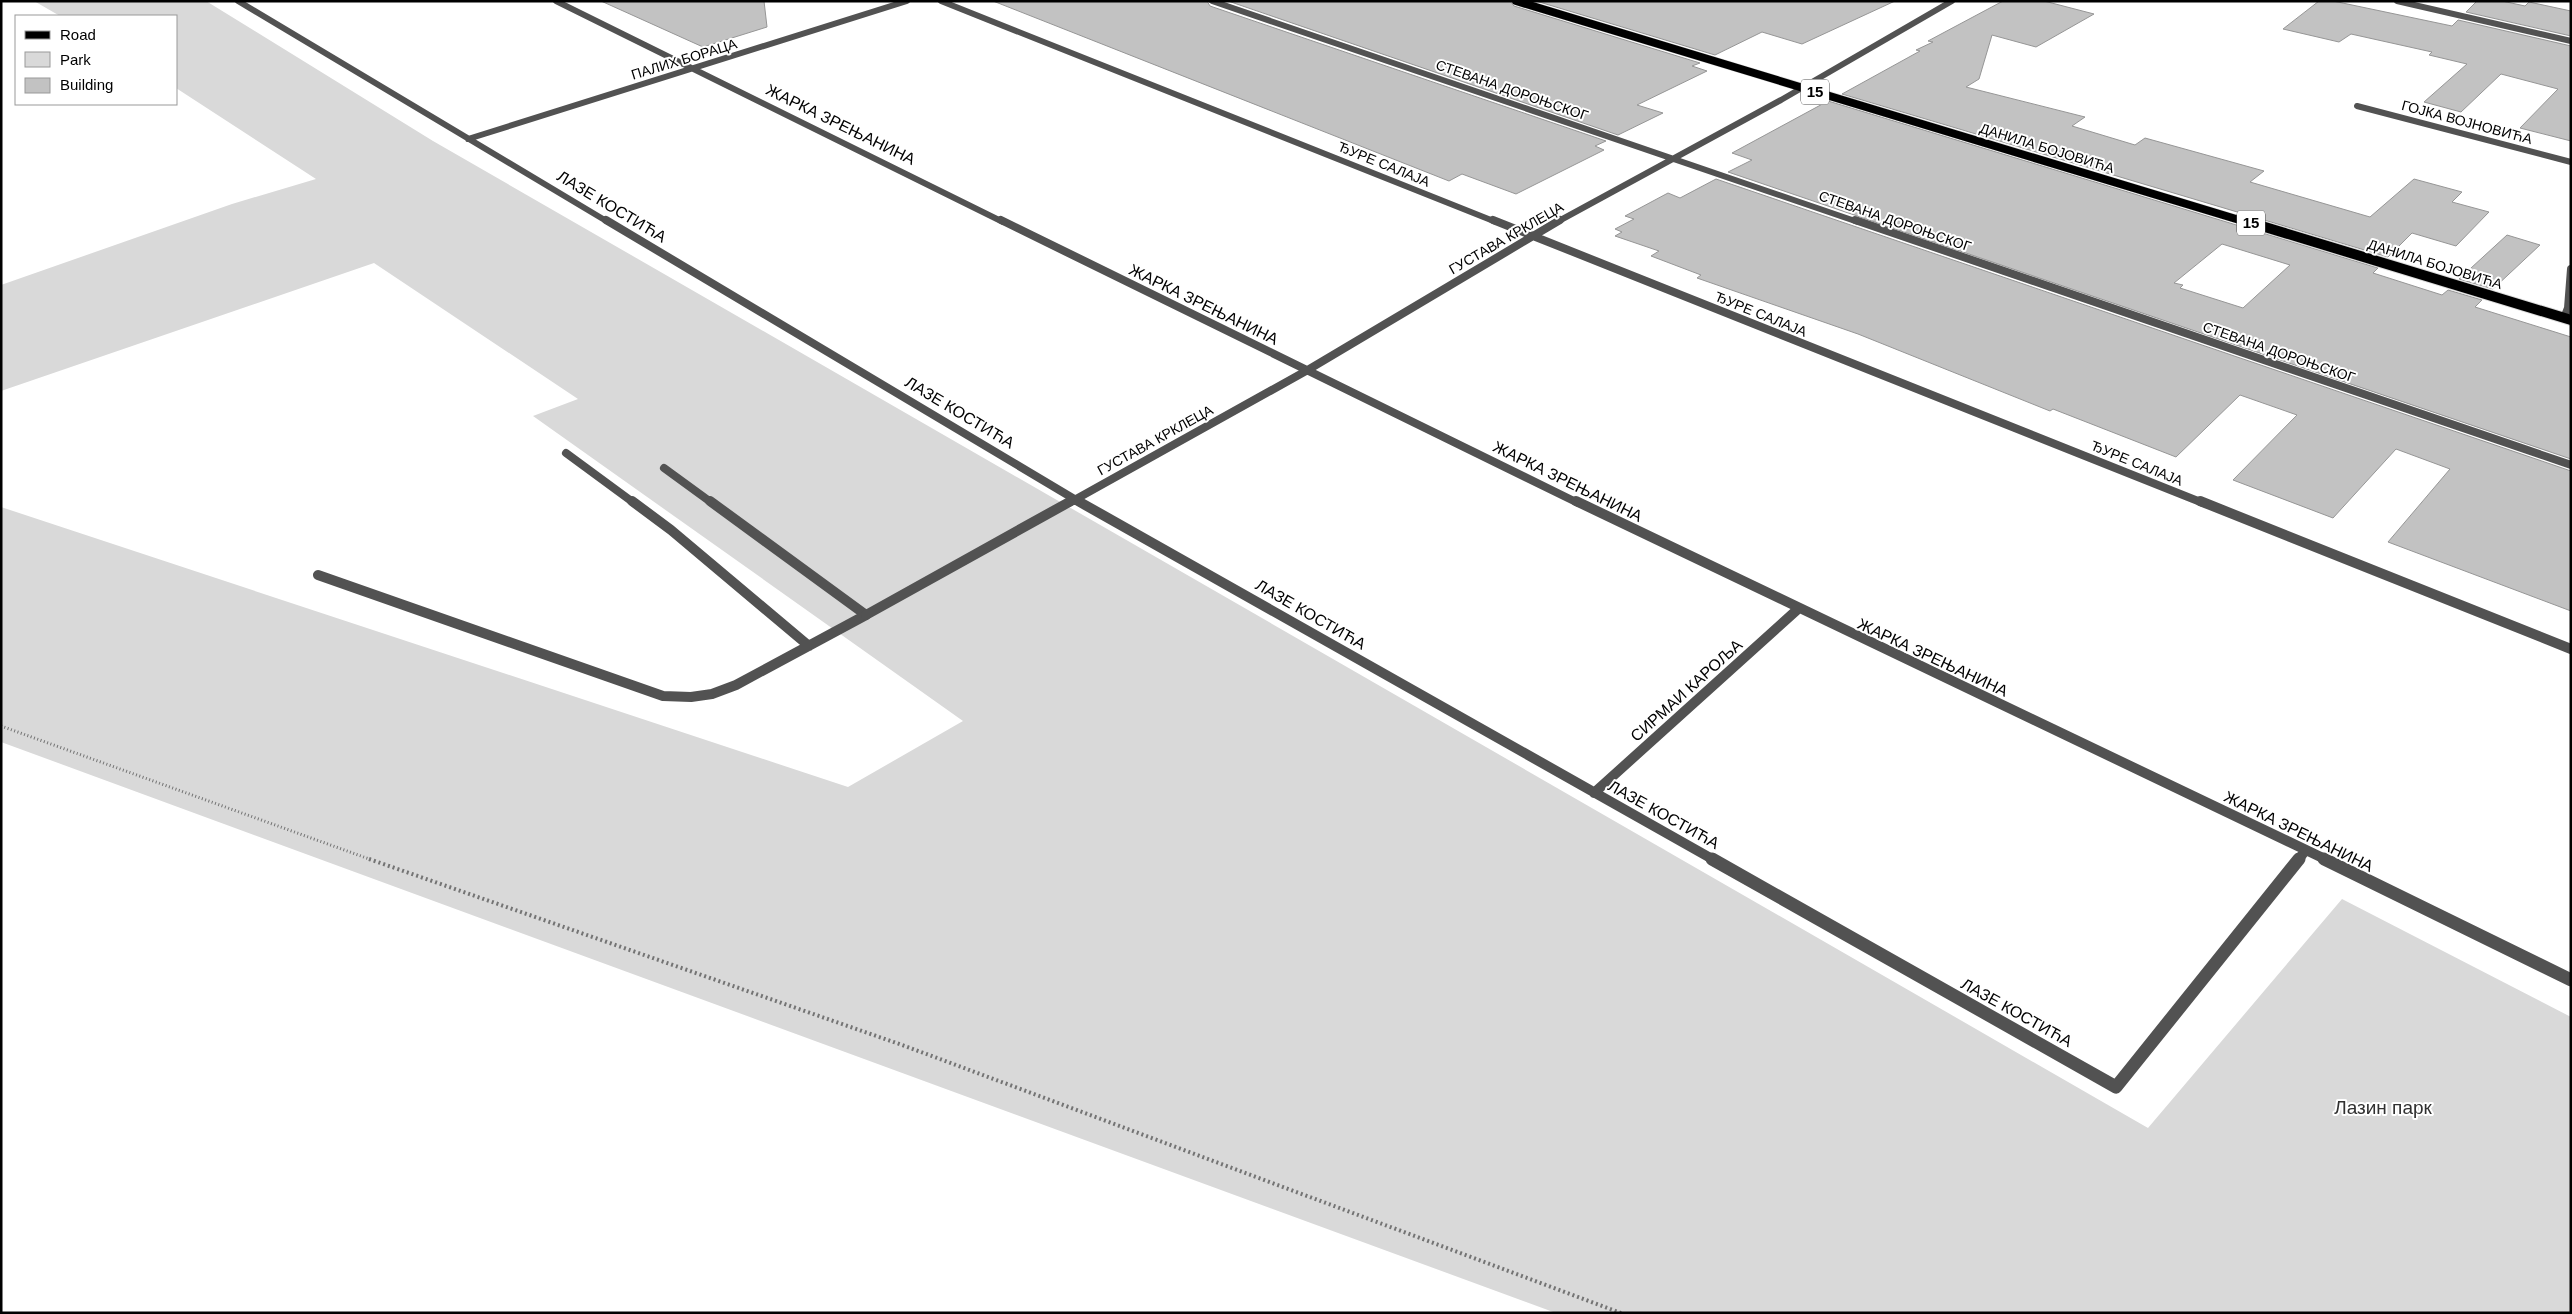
<svg xmlns="http://www.w3.org/2000/svg" width="2572" height="1314" viewBox="0 0 2572 1314" font-family="Arial,sans-serif">
  <style>
    .green { fill: #d9d9d9 }
    .building { fill: #c2c2c2; stroke: #969696; fill-rule: evenodd }
    .lines { fill: none; stroke-linecap: round; stroke-linejoin: round }
    .primary-far1-casing { stroke: #dbdbdb; stroke-width: 9 }
    .primary-casing { stroke: #dbdbdb; stroke-width: 12 }
    .path-far1 { stroke: #747474; stroke-width: 3; stroke-dasharray: 1 2.5; stroke-linecap: butt }
    .path { stroke: #747474; stroke-width: 4; stroke-dasharray: 2 3; stroke-linecap: butt }
    .service-far1 { stroke: #525252; stroke-width: 8 }
    .service { stroke: #525252; stroke-width: 10 }
    .minor-far3 { stroke: #525252; stroke-width: 6 }
    .minor-far2 { stroke: #525252; stroke-width: 8 }
    .minor-far1 { stroke: #525252; stroke-width: 10 }
    .minor { stroke: #525252; stroke-width: 13 }
    .primary-far1 { stroke: #000; stroke-width: 8 }
    .primary { stroke: #000; stroke-width: 10 }
    .labels { text-anchor: middle; stroke-width: 4; stroke-linejoin: round; paint-order: stroke }
    .far-street-label { font-size: 14px; fill: #000; stroke: #fff }
    .shield { fill: #fff; stroke: #4c4c4c; stroke-width: 1 }
    .shield-label { font-size: 15px; font-weight: bold; fill: #000 }
    .street-label { font-size: 16px; fill: #000; stroke: #fff }
    .near-park-label { font-size: 19px; fill: #303030; stroke: #fff }
  </style>
  <rect width="100%" height="100%" fill="#fff"/>
  <path class="green" d="M34,1H206L433,141L2148,1128L2342,899L2571,1017V1313H1556L1,742V507L848,787L963,721L533,416L578,399L374,263L1,391V285L232,204L316,179L176,88V16H60Z"/>
  <path class="building" d="M601,1H764L767,27L703,47Z
    M993,1H1207L1210,6L1606,141L1595,146L1604,150L1516,194L1462,174L1449,181Z
    M1228,1H1510L1514,6L1700,63L1692,66L1707,71L1637,105L1663,113L1618,135Z
    M1536,1H1895L1802,44L1762,32L1715,55Z
    M2003,1H2044L2094,14L2036,47L1992,35L1979,79L1966,87L2085,117L2072,126L2135,145L2145,138L2264,171L2250,182L2370,217L2414,179L2462,192L2452,202L2489,212L2456,246L2412,233L2388,257L1842,94L1920,51L1916,50L1933,42L1928,41Z
    M2319,1H2333L2452,26L2458,20L2571,46V141L2520,128L2558,89L2501,74L2461,112L2424,102L2467,64L2429,55L2432,52L2351,34L2339,42L2283,29Z
    M2477,1H2502L2525,6L2529,2L2571,11V36L2466,12Z
    M1828,101L2378,268L2373,273L2442,295L2448,290L2482,300L2475,307L2571,337V459L1728,172L1752,160L1732,153ZM2222,244L2290,265L2243,308L2180,288L2183,285L2174,283Z
    M1716,179L2571,471V611L2388,542L2450,469L2396,449L2333,518L2233,480L2297,415L2240,395L2176,457L2053,409L2050,411L1858,334L1697,278L1701,275L1651,256L1659,251L1615,236L1622,232L1615,229L1634,219L1625,216L1668,193L1680,198Z
    M2507,235L2540,245L2493,289L2459,279Z"/>
  <g class="lines">
    <defs>
      <path id="primary-far1" d="M1516,1L2246,222"/>
      <path id="primary" d="M2242,220L2571,320"/>
    </defs>
    <use href="#primary-far1" class="primary-far1-casing"/>
    <use href="#primary" class="primary-casing"/>
    <path class="path-far1" d="M1,726L372,860"/>
    <path class="path" d="M369,859L905,1046L1621,1313"/>
    <path class="service-far1" d="M566,453L634,503
      M664,468L712,503"/>
    <path class="service" d="M632,501L671,530L809,646
      M318,575L663,696L691,697L712,694L736,685L866,615L710,501"/>
    <path class="minor-far3" d="M238,1L608,222
      M556,1L1003,222
      M941,1L1496,222
      M1212,1L1858,222
      M2397,1L2571,41
      M2357,106L2571,162
      M468,139L907,1
      M1557,222L1781,100L1952,1"/>
    <path class="minor-far2" d="M606,220L1081,503
      M1001,220L1578,503
      M1493,220L2203,503
      M1855,220L2571,465
      M2564,318L2568,308L2571,269
      M1069,503L1306,371L1560,220"/>
    <path class="minor-far1" d="M1078,501L1714,860
      M1576,501L2327,860
      M2200,501L2571,649
      M866,615L1071,501
      M1594,793L1798,609
      M2298,860L2306,850"/>
    <path class="minor" d="M1712,859L2116,1087L2299,859
      M2324,859L2571,980"/>
    <use href="#primary-far1" class="primary-far1"/>
    <use href="#primary" class="primary"/>
  </g>
  <g class="labels">
    <g class="far-street-label">
      <text transform="translate(684 59) rotate(-17)" y="5">ПАЛИХ БОРАЦА</text>
      <text transform="translate(1512 90) rotate(19)" y="5">СТЕВАНА ДОРОЊСКОГ</text>
      <text transform="translate(2467 122) rotate(15)" y="5">ГОЈКА ВОЈНОВИЋА</text>
      <text transform="translate(2047 148) rotate(17)" y="5">ДАНИЛА БОЈОВИЋА</text>
      <text transform="translate(1384 164) rotate(22)" y="5">ЂУРЕ САЛАЈА</text>
      <text transform="translate(1895 221) rotate(19)" y="5">СТЕВАНА ДОРОЊСКОГ</text>
      <text transform="translate(1506 238) rotate(-30)" y="5">ГУСТАВА КРКЛЕЦА</text>
      <text transform="translate(2435 264) rotate(17)" y="5">ДАНИЛА БОЈОВИЋА</text>
      <text transform="translate(1761 314) rotate(22)" y="5">ЂУРЕ САЛАЈА</text>
      <text transform="translate(2279 352) rotate(19)" y="5">СТЕВАНА ДОРОЊСКОГ</text>
      <text transform="translate(1155 440) rotate(-29)" y="5">ГУСТАВА КРКЛЕЦА</text>
      <text transform="translate(2137 463) rotate(22)" y="5">ЂУРЕ САЛАЈА</text>
    </g>
    <g class="shield">
      <rect x="1801" y="79.5" width="28" height="25" rx="4"/>
      <rect x="2237" y="210.5" width="28" height="25" rx="4"/>
    </g>
    <g class="shield-label">
      <text x="1815" y="97">15</text>
      <text x="2251" y="228">15</text>
    </g>
    <g class="street-label">
      <text transform="translate(841 124) rotate(26)" y="6">ЖАРКА ЗРЕЊАНИНА</text>
      <text transform="translate(612 206) rotate(31)" y="6">ЛАЗЕ КОСТИЋА</text>
      <text transform="translate(1204 304) rotate(26)" y="6">ЖАРКА ЗРЕЊАНИНА</text>
      <text transform="translate(960 412) rotate(31)" y="6">ЛАЗЕ КОСТИЋА</text>
      <text transform="translate(1568 481) rotate(26)" y="6">ЖАРКА ЗРЕЊАНИНА</text>
      <text transform="translate(1311 614) rotate(30)" y="6">ЛАЗЕ КОСТИЋА</text>
      <text transform="translate(1933 657) rotate(25)" y="6">ЖАРКА ЗРЕЊАНИНА</text>
      <text transform="translate(1686 690) rotate(-42)" y="6">СИРМАИ КАРОЉА</text>
      <text transform="translate(1664 814) rotate(29)" y="6">ЛАЗЕ КОСТИЋА</text>
      <text transform="translate(2299 831) rotate(26)" y="6">ЖАРКА ЗРЕЊАНИНА</text>
      <text transform="translate(2017 1012) rotate(29)" y="6">ЛАЗЕ КОСТИЋА</text>
    </g>
    <g class="near-park-label">
      <text x="2383" y="1114">Лазин парк</text>
    </g>
  </g>
  <rect width="2572" height="1314" fill="none" stroke="#000000" stroke-width="5"/>
  <rect x="15" y="15" width="162" height="90" fill="#ffffff" stroke="#999999"/>
  <rect x="25" y="31" width="25" height="8" fill="#000000" stroke="#999999"/>
  <text x="60" y="40" font-size="15" fill="#000000">Road</text>
  <rect x="25" y="52" width="25" height="15" fill="#d9d9d9" stroke="#999999"/>
  <text x="60" y="65" font-size="15" fill="#000000">Park</text>
  <rect x="25" y="78" width="25" height="15" fill="#c2c2c2" stroke="#999999"/>
  <text x="60" y="90" font-size="15" fill="#000000">Building</text>
</svg>
